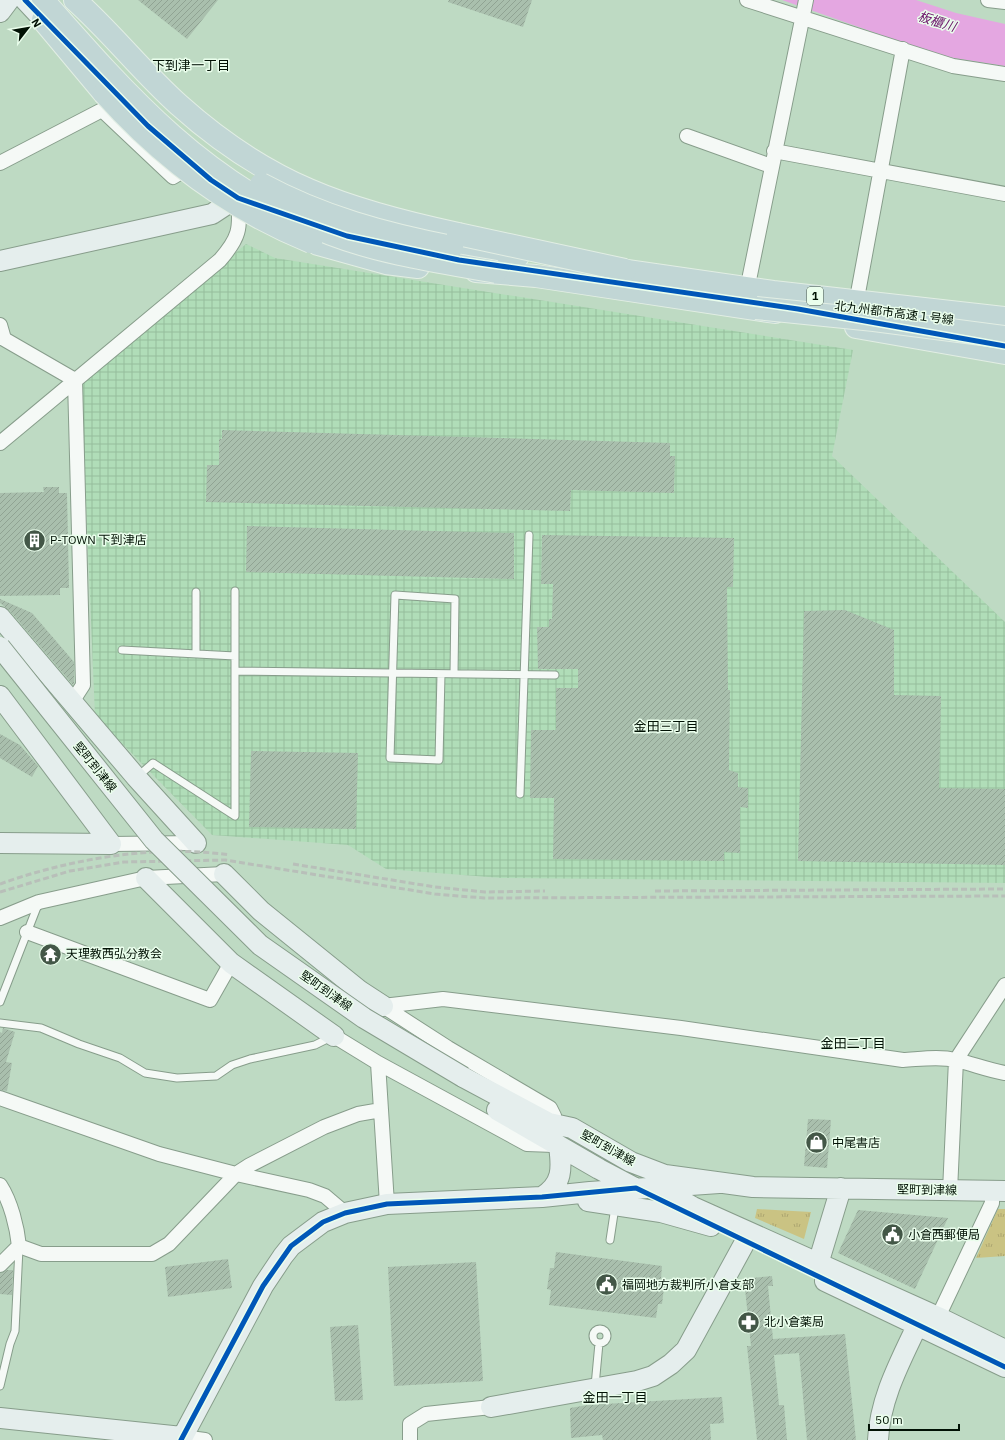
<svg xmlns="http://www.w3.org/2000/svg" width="1005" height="1440" viewBox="0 0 1005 1440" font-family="'IBM Plex Sans','Noto Sans JP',sans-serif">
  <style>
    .industrial { fill: url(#industrial-grid) }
    .grass { fill: url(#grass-tufts) }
    .water { fill: #e4a7e1 }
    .building { fill: url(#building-hatch) }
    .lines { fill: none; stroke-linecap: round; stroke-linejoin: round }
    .lane-casing { stroke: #879d8b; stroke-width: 9 }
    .street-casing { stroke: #879d8b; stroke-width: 16 }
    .secondary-casing { stroke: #879d8b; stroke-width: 22 }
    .highway-casing { stroke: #e2eee4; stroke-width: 24 }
    .lane { stroke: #f5f9f6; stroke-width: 7 }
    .street { stroke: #f5f9f6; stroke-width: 14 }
    .secondary { stroke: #e5eeed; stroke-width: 20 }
    .highway { stroke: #c1d6d5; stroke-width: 22 }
    .rail { stroke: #b8bfb9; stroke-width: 3; stroke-dasharray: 6 3; stroke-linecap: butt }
    .secondary-bridge-casing { stroke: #879d8b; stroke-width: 22; stroke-linecap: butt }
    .highway-bridge-casing { stroke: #e2eee4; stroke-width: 24; stroke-linecap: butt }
    .secondary-bridge { stroke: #e5eeed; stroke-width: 20 }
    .highway-bridge { stroke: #c1d6d5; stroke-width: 22 }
    .cycleway-casing { stroke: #eafeec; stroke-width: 8 }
    .cycleway { stroke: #0057b8; stroke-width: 5 }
    .labels { text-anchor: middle; stroke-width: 3; stroke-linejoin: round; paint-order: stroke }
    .shield { fill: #eafeec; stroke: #47584a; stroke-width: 1 }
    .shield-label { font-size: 11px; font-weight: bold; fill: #011104 }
    .street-label { font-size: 12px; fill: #011104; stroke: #eafeec }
    .poi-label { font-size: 12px; fill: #011104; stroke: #eafeec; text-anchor: start }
    .water-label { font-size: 13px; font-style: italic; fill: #6a0f68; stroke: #eafeec }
    .neighbourhood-label { font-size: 13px; fill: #011104; stroke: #eafeec }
  </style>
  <defs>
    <pattern id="industrial-grid" width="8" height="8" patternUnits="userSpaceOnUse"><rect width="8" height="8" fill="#b0ddb8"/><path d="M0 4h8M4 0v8" fill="none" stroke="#96bd9d"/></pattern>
    <pattern id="grass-tufts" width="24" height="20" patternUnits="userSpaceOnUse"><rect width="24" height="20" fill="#cac383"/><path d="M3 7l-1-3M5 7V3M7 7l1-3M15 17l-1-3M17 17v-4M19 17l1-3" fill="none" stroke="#aca670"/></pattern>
    <pattern id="building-hatch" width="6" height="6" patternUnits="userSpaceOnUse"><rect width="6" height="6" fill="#a9bfad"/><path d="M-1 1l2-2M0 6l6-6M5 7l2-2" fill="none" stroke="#90a393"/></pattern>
  </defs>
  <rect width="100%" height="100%" fill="#bedac3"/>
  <path class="industrial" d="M246,244L275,258L853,350L832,456L1005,622V883L501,878L386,869L348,845L212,835L95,716L81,384Z"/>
  <path class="grass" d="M757,1209L811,1212L804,1239L755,1218Z
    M998,1209H1005V1256L976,1258Z"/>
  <path class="water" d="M782,0H916L956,13L1005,24V66L941,56Z"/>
  <path class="building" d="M138,0H218L187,39Z
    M449,0H532L523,27L448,2Z
    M222,430L670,443V456H675L674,493L571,490L570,511L206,502L207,465H219V439H222Z
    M43,487H59V493H67L69,588H60V595L0,596V493L44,492Z
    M247,526L514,533V579L246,572Z
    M542,535L734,538L733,587H727L728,690H730L729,770L738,773V787L748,788V808L740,807V853L724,852V861L553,859L554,798H530L531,730H556V688H578V669H538L537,627H549V619H552L553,584H541Z
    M0,599L32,613L74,662V683L73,685L9,610L0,603Z
    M845,610L894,630V695L941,696L939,788L1005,789V865L798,861L804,611Z
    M0,734L20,745L38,766L32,777L0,758Z
    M251,751L358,753L356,829L249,827Z
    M3,1028L15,1032L6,1062L12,1063L7,1091L0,1090V1032L2,1033Z
    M808,1119L831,1120L827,1168L804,1166Z
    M858,1210L948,1218L915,1289L838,1253Z
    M556,1252L662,1266L661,1279L665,1280L662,1304H658L656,1318L549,1305L551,1290L547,1289L550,1268H554Z
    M228,1259L232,1288L168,1297L165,1267Z
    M476,1262L483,1381L394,1386L388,1267Z
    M7,1270H13L12,1295L0,1294V1273Z
    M772,1276L773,1286H768L773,1339L845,1334L856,1440H807L799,1353L774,1355L779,1405H784L787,1440H757L747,1346H751L744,1279Z
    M358,1325L363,1400L335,1401L330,1327Z
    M722,1397L724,1423L710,1424L711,1440H603L602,1435L571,1438L570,1408L588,1405Z"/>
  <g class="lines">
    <defs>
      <path id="lane" d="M196,592V654
        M122,650L235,656
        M235,671L555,675
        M441,674L439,760L390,758L395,595L455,599L454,674
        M137,777L153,763L235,816V591
        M520,794L529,535
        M0,1002L39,902
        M0,1023L41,1028L79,1044L120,1058L145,1073L177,1078L216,1076L232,1065L250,1059L315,1045L331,1037
        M610,1240L615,1207
        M593 1336a7 7 0 1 1 14 0a7 7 0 1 1-14 0Z
        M0,1386L10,1344L15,1331L19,1248
        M595,1386L599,1343"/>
      <path id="street" d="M747,0L953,66L1005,74
        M988,0L1005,2
        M687,136L771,166
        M774,151L1005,194
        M0,163L102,110L173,177L191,166
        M749,280L806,0
        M858,293L903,49
        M0,325L4,339L75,380
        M0,443L220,260C239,238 241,229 238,200
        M72,702L83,685L75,380
        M111,844L196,843
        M0,918L39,902L146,878L224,874
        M27,932L210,1000L231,963
        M383,1006L443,999L681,1028L903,1060C921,1059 939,1056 956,1060C973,1064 988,1070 1005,1073
        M383,1006L448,1048L550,1108L554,1116L549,1123
        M334,1036L378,1063L527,1144L554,1145
        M378,1063L387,1204
        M0,1098L159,1154L236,1174L309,1190L325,1196L345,1213
        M0,1185C11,1202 17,1227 19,1246
        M950,1191L956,1060L1005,985
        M19,1246L41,1254H152L169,1244L236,1174L250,1165L324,1127L358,1114L381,1110
        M0,1265L19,1246
        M938,1317L992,1203V1191
        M182,1437L205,1440
        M410,1440V1424L426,1414L491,1407"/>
      <path id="secondary" d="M25,0L54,31
        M0,12L9,0
        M0,261L212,214L244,193
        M0,617L136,777L196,843
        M0,696L111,844
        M0,843L111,844
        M224,874L261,911L360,991L383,1006
        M146,878L231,963L334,1036
        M463,1077L549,1123L572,1128L631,1162L665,1175L753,1187L1005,1191
        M497,1110L599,1169L637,1189
        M657,1187L693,1207L938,1317L1005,1350
        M542,1197C563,1184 562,1168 559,1146
        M588,1201L661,1212L711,1226
        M818,1264L841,1188
        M825,1281L1005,1367
        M491,1407L637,1381L653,1376L671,1364L686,1350L745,1242
        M0,1418L182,1437
        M181,1440L263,1286L283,1256L291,1246L323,1222L345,1213L387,1204L542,1197L590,1192L719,1183
        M878,1440C880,1395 904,1355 922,1315"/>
      <path id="highway" d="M75,0C112,33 142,72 179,105C267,184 345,210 458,234
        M43,20L104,93
        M318,244L386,263L418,267
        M452,247L518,256
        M606,268L773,292L1005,318
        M476,271L536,276L775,312
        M856,327L1005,353"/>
    </defs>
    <use href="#lane" class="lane-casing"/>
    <use href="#street" class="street-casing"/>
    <use href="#secondary" class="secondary-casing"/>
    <use href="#highway" class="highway-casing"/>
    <use href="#lane" class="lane"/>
    <use href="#street" class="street"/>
    <use href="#secondary" class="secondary"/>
    <use href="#highway" class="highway"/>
    <path class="rail" d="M293,864L435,887L485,892L545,891
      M0,884C70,859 155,844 230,855
      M655,891L1005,889
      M0,892L70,871L124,862L225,860L435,894L484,898L1005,896"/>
    <defs>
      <path id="secondary-bridge" d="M0,647L154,840L260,945L364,1018L463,1077"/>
      <path id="highway-bridge" d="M43,0C128,97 207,187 331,234C383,254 441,262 496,272
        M104,93C162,158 230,209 311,242
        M261,184C322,217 385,234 452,247
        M458,234L625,270
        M756,308L874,320L1005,337"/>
    </defs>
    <use href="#secondary-bridge" class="secondary-bridge-casing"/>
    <use href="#highway-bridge" class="highway-bridge-casing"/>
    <use href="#secondary-bridge" class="secondary-bridge"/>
    <use href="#highway-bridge" class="highway-bridge"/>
    <defs>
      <path id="cycleway" d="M25,0L148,126L211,180L238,198L347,236L459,260L798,309L1005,346
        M181,1440L263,1286L291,1246L323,1222L345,1213L387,1204L542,1197L636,1188L1005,1367"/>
    </defs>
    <use href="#cycleway" class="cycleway-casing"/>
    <use href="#cycleway" class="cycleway"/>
  </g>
  <defs>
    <symbol id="building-disc" viewBox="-11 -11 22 22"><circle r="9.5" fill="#435747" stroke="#eafeec"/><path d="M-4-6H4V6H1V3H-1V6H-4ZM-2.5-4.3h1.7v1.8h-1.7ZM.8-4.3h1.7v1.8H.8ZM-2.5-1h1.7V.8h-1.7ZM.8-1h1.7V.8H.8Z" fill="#fff"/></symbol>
    <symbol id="temple-disc" viewBox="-11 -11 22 22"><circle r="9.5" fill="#435747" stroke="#eafeec"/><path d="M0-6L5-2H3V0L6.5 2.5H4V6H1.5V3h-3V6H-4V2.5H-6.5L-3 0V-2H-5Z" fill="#fff"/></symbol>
    <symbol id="shop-disc" viewBox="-11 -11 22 22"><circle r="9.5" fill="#435747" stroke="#eafeec"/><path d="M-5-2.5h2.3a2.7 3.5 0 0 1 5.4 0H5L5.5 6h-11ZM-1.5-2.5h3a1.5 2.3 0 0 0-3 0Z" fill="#fff"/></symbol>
    <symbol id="civic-disc" viewBox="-11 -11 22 22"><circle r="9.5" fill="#435747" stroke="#eafeec"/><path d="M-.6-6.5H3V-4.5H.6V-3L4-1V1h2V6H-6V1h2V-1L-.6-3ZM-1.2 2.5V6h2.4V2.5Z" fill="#fff"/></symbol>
    <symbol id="pharmacy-disc" viewBox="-11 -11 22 22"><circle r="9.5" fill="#435747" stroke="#eafeec"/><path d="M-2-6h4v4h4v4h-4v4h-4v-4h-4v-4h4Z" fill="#fff"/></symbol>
  </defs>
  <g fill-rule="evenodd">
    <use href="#building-disc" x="22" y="528" width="25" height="25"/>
    <use href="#temple-disc" x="38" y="942" width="25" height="25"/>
    <use href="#shop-disc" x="804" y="1130" width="25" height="25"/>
    <use href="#civic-disc" x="880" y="1222" width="25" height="25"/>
    <use href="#civic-disc" x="594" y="1272" width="25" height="25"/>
    <use href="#pharmacy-disc" x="736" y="1310" width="25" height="25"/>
  </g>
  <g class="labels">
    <rect class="shield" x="807" y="287" width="16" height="18" rx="3"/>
    <g class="shield-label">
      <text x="815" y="300">1</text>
    </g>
    <g class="street-label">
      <text transform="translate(894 313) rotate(7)" y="4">北九州都市高速１号線</text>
      <text transform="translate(95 767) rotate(51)" y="4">堅町到津線</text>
      <text transform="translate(326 991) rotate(35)" y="4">堅町到津線</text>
      <text transform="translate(608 1148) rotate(29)" y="4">堅町到津線</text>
      <text transform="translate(927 1190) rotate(1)" y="4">堅町到津線</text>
    </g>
    <g class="poi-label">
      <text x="50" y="544">P-TOWN 下到津店</text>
      <text x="66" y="958">天理教西弘分教会</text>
      <text x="832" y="1147">中尾書店</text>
      <text x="908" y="1239">小倉西郵便局</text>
      <text x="622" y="1289">福岡地方裁判所小倉支部</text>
      <text x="764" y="1326">北小倉薬局</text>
    </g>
    <g class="water-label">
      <text transform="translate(937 21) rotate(17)" y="5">板櫃川</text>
    </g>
    <g class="neighbourhood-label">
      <text x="191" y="70">下到津一丁目</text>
      <text x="666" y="731">金田三丁目</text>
      <text x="853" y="1048">金田二丁目</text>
      <text x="615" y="1402">金田一丁目</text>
    </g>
  </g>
  <g transform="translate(28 28) rotate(59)" stroke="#eafeec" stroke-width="3" paint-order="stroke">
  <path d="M0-3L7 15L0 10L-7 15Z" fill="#011104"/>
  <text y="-6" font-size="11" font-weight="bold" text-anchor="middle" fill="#011104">N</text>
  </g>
  <path d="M869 1424v6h90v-6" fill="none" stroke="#011104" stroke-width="2"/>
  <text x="875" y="1424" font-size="12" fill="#011104" stroke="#eafeec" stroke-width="3" paint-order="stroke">50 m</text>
</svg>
